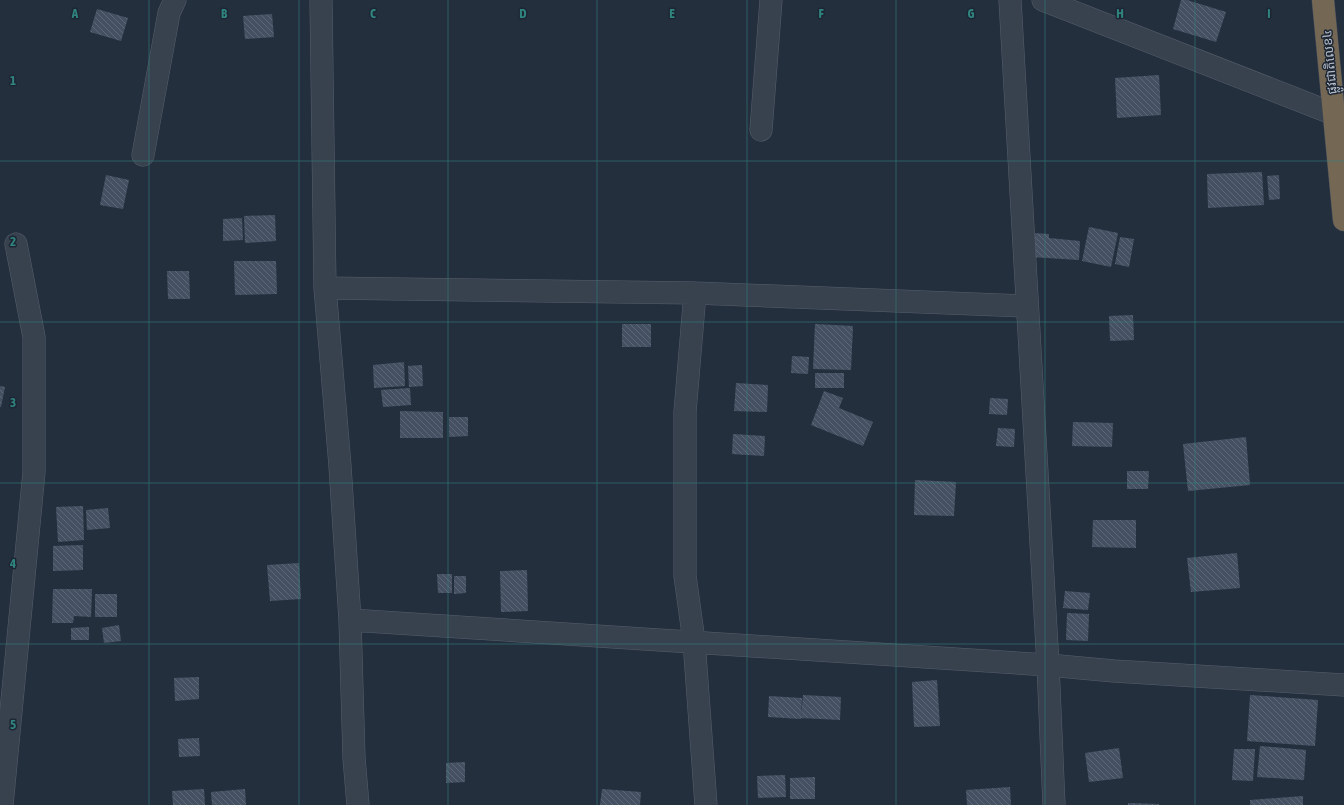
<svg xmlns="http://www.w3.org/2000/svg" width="1344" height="805" viewBox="0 0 1344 805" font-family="'Asap Condensed','Noto Sans Khmer',sans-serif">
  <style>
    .building { fill: url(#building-back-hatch) }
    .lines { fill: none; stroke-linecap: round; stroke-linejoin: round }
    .minor-casing { stroke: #565f6c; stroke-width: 23 }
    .highway-casing { stroke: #434c59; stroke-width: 23 }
    .minor { stroke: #38414e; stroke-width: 22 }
    .highway { stroke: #746855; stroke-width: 22 }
    .grid { fill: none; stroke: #308480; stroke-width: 1; stroke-opacity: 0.55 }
    .labels { text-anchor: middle; stroke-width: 3; stroke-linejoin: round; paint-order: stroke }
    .street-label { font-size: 13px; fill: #b4bcc9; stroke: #1d2633 }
    .grid-label { font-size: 13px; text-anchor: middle; font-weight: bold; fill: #308480; stroke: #1d2633; stroke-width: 3; stroke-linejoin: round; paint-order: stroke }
  </style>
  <defs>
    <pattern id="building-back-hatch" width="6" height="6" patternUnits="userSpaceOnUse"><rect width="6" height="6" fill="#455162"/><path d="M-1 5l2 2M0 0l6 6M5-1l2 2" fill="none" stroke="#5d6877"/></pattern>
  </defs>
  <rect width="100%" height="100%" fill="#242f3e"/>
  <path class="building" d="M1181,0H1187L1226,12L1216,42L1173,29Z
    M97,9L128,18L121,41L90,32Z
    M272,14L274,37L245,39L243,16Z
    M1159,75L1161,115L1117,118L1115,78Z
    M1262,172L1264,205L1208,208L1207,174Z
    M106,175L129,180L123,209L100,205Z
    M1279,175L1280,199L1269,200L1267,176Z
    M275,215L276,241L245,243L244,216Z
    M242,218L243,240L223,241V219Z
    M1089,227L1118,233L1111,267L1082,261Z
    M1032,233L1049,234V238L1080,241L1079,260L1031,257Z
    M1120,237L1134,239L1129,267L1115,264Z
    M234,261H276L277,294L235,295Z
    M167,271H189L190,299H168Z
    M1133,315L1134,340L1110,341L1109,316Z
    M622,324H651V347H622Z
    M815,324L853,326L851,370L813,369Z
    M792,356L809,357L808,374L791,373Z
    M404,362L405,386L374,388L373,365Z
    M422,365L423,386L409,387L408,366Z
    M815,373H844V388H815Z
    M736,383L768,385L767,412L734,411Z
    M0,386L5,387L1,407H0Z
    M410,388L411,405L383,407L381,390Z
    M824,391L843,398L839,408L873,422L863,446L811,425Z
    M990,398L1008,399L1007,415L989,414Z
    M400,411L443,412V438H400Z
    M449,417H468V436L449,437Z
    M1073,422L1113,423L1112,447L1072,446Z
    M998,428L1015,429L1014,447L996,446Z
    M733,434L765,436L764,456L732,454Z
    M1246,437L1250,485L1188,491L1183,444Z
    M1127,471H1149L1148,489H1127Z
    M915,480L956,482L954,516L914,515Z
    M83,506L84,540L58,542L56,507Z
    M108,508L110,528L87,530L86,510Z
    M1093,520H1136V548L1092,547Z
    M83,545V570L53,571V546Z
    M1237,553L1240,588L1191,592L1187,558Z
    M299,563L301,599L270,601L267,565Z
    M527,570L528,611L501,612L500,571Z
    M437,574H452V593H438Z
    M454,576H466V593L454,594Z
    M53,589H92L91,617L74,616L73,623H52Z
    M1065,591L1090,593L1088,610L1063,608Z
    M95,594H117V617H95Z
    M1067,613L1089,614L1088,641L1066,640Z
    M119,625L121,641L104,643L102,628Z
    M89,627V640H71V628Z
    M199,677V699L175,701L174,678Z
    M937,680L940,726L914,727L912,682Z
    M803,695L841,697L840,720L801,718Z
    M1250,695L1318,700L1315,746L1247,741Z
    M769,696L802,698L801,719L768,717Z
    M199,738L200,756L179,757L178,739Z
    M1260,746L1306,750L1304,780L1257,777Z
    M1119,748L1123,778L1089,782L1085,753Z
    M1234,749H1255L1253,781L1232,780Z
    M465,762V782L446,783V763Z
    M785,775L786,797L758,798L757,776Z
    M815,777V799H790V778Z
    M1010,787L1011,805H967L966,790Z
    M204,789L205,805H173L172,791Z
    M245,789L246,805H212L211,792Z
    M602,789L641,792L640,805H600Z
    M1303,796V805H1250V800Z
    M1128,803L1159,804V805H1128Z"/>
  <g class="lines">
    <defs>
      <path id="minor" d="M321,0L325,288L340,466L350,620L354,758L358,805
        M1010,0L1048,665L1054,805
        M1043,0L1334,114
        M761,130L771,0
        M143,155L169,13L175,0
        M325,288L695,293L1027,306
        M695,293L685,412V576L694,641L706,805
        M350,620L1048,665L1114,671L1344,685
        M2,805L34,472V337L16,244"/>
      <path id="highway" d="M1323,0L1344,220"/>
    </defs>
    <use href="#minor" class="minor-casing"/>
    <use href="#highway" class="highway-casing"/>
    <use href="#minor" class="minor"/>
    <use href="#highway" class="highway"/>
  </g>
  <path class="grid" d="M149,0V805M299,0V805M448,0V805M597,0V805M747,0V805M896,0V805M1045,0V805M1195,0V805M0,161H1344M0,322H1344M0,483H1344M0,644H1344"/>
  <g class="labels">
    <g class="street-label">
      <text transform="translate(1329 62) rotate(-95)" y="5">ផ្លូវជាតិលេខ៤</text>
    </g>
  </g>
  <g class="grid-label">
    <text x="75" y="18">A</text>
    <text x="224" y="18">B</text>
    <text x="373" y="18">C</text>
    <text x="523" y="18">D</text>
    <text x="672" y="18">E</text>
    <text x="821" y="18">F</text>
    <text x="971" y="18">G</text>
    <text x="1120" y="18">H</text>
    <text x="1269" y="18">I</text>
    <text x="13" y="85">1</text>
    <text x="13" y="246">2</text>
    <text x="13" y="407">3</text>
    <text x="13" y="568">4</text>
    <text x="13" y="729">5</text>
  </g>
</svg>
